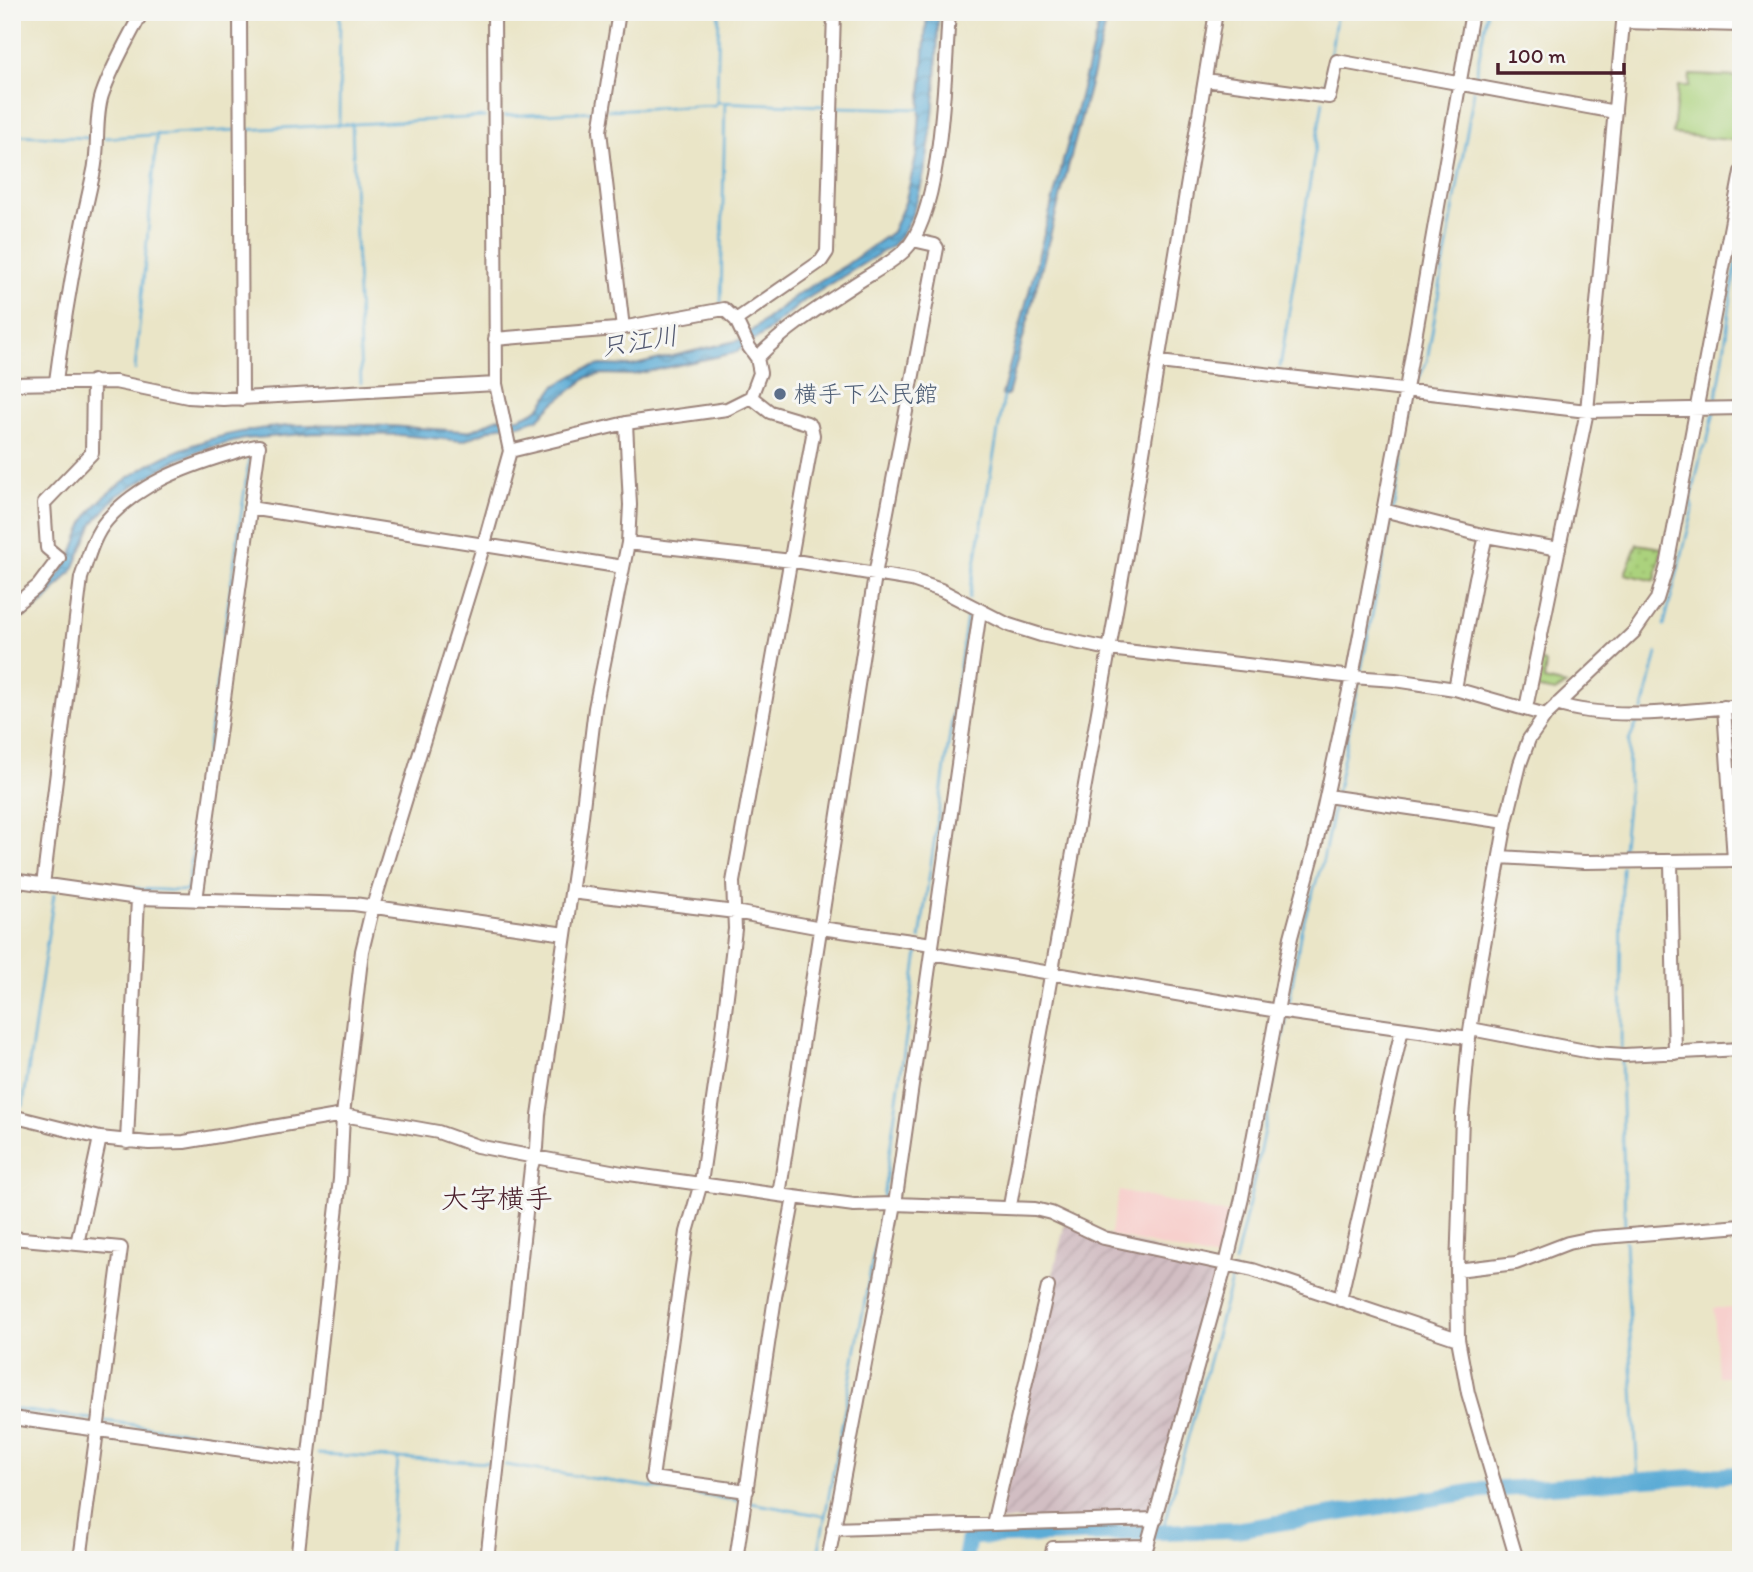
<svg xmlns="http://www.w3.org/2000/svg" width="1753" height="1572" viewBox="0 0 1753 1572" font-family="Itim,'Klee One',sans-serif">
  <style>
    .built { fill: #f7d0cd }
    .industrial { fill: url(#industrial-furrows) }
    .grass { fill: #abd27d; stroke: #7a7854; stroke-width: 2 }
    .garden { fill: url(#garden-dots); stroke: #7a7854; stroke-width: 2 }
    .water { fill: url(#water-waves); stroke: #526680; stroke-width: 2 }
    .lines { fill: none; stroke-linecap: round; stroke-linejoin: round }
    .stream { stroke: #5bacd6; stroke-width: 2.5 }
    .river { stroke: #5bacd6; stroke-width: 16 }
    .minor-casing { stroke: #9a8279; stroke-width: 16 }
    .minor { stroke: #fff; stroke-width: 12 }
    .service-dot { fill: #5c6f8a; stroke: #f6f6f2; stroke-width: 2.5 }
    .labels { text-anchor: middle; stroke-width: 6; stroke-linejoin: round; paint-order: stroke }
    .service-label { font-size: 24px; fill: #4e5e75; stroke: #f6f6f2; text-anchor: start }
    .water-label { font-size: 26px; font-style: italic; fill: #51576f; stroke: #f6f6f2 }
    .quarter-label { font-size: 28px; fill: #4a1f2b; stroke: #f6f6f2 }
  </style>
  <defs>
    <pattern id="industrial-furrows" width="10" height="10" patternUnits="userSpaceOnUse" patternTransform="scale(1.75)"><rect width="10" height="10" fill="#d2bec3"/><path d="M-1 1l2-2M0 10L10 0M9 11l2-2" fill="none" stroke="#b6a3a8"/></pattern>
    <pattern id="garden-dots" width="8" height="8" patternUnits="userSpaceOnUse" patternTransform="scale(1.75)"><rect width="8" height="8" fill="#abd27d"/><path d="M2 2h.1M6 6h.1" fill="none" stroke="#95b46c" stroke-width="1.8" stroke-linecap="round"/></pattern>
    <pattern id="water-waves" width="16" height="10" patternUnits="userSpaceOnUse" patternTransform="scale(1.75)"><rect width="16" height="10" fill="#5bacd6"/><path d="M0 5q4-4 8 0t8 0" fill="none" stroke="#4d8bae"/></pattern>
  </defs>
  <rect width="100%" height="100%" fill="#f6f6f2"/>
  <filter id="ink" filterUnits="userSpaceOnUse"><feTurbulence type="fractalNoise" baseFrequency=".0143" numOctaves="2"/><feDisplacementMap in="SourceGraphic" scale="14" xChannelSelector="R" yChannelSelector="G"/><feConvolveMatrix kernelMatrix="1 2 1 2 8 2 1 2 1" color-interpolation-filters="sRGB"/></filter>
  <filter id="wash" filterUnits="userSpaceOnUse"><feTurbulence type="fractalNoise" baseFrequency=".00686" numOctaves="4" result="noise"/><feDisplacementMap in="SourceGraphic" scale="28" xChannelSelector="R" yChannelSelector="G"/><feGaussianBlur stdDeviation="1.57" result="paint"/><feColorMatrix in="noise" values="0 0 0 0 0 0 0 0 0 0 0 0 0 0 0 0 0 1.4 0 .05"/><feComposite in="paint" operator="in"/></filter>
  <g filter="url(#wash)">
    <rect width="100%" height="100%" fill="#eae5c7"/>
    <path class="built" d="M1119,1191L1235,1215L1225,1261L1110,1235Z
      M1714,1308H1741V1377H1718Z"/>
    <path class="industrial" d="M1065,1223L1222,1268L1153,1516L996,1521Z"/>
    <path class="grass" d="M1690,75L1741,77V119L1738,141L1673,134L1678,86H1689Z"/>
    <path class="garden" d="M1637,544L1662,548L1655,581L1625,574Z
      M1539,661L1546,663L1544,680L1566,685L1555,692L1534,688Z"/>
    <path class="water" d="M927,12H938C938,67 933,214 890,247L805,300L765,333L734,353L632,375L603,374L588,377L554,403L538,419L520,425L499,426L463,441L399,435L315,433L245,439L208,448L174,461L117,496L93,523L71,574L69,573L47,600L12,625V616C36,603 59,580 71,556C79,538 82,520 97,504C113,487 131,475 152,463C249,410 360,425 466,431L475,429L498,418H519L533,412L540,407L555,386L585,369L601,365L631,366L740,340L799,293L846,265L892,232L905,203L917,153Z
      M1102,12H1109L1008,395H1002Z"/>
    <g class="lines">
      <path class="stream" d="M1475,81L1487,12
        M1326,84L1337,12
        M717,102L825,106
        M837,107L920,109L924,111
        M608,110L715,105L717,102L719,12
        M592,111L594,131
        M504,116L598,111
        M339,124L340,12
        M352,124L361,383
        M243,130L485,117
        M12,135L90,138
        M104,138L237,130
        M721,303L725,103
        M1280,367L1323,101
        M135,370L157,134
        M1415,386L1427,361L1474,91
        M1715,405C1727,350 1729,293 1741,237
        M1393,510L1413,396
        M969,599L1004,396
        M1664,625L1693,511L1691,501L1702,450L1707,443L1714,412
        M1360,675L1392,516
        M1643,710L1657,653
        M1336,795L1359,681
        M1622,857L1628,797L1629,741L1640,716
        M56,878L141,889L187,891L250,453
        M920,939L968,609
        M1288,1010L1301,930L1323,860L1335,801
        M1621,1050L1622,867
        M1621,1060L1625,1230
        M12,1104L23,1106L54,894
        M883,1198L919,945
        M1625,1241L1638,1480
        M1235,1263L1250,1199L1287,1016
        M12,1409L91,1419
        M105,1421L218,1436L221,1440L258,1446
        M318,1454L492,1463
        M505,1465L740,1501
        M751,1503L824,1516
        M1165,1532V1521L1234,1270
        M389,1560L398,1459
        M817,1560L882,1208"/>
      <path class="river" d="M965,1560L969,1537L1235,1530L1484,1490L1741,1474"/>
    </g>
  </g>
  <g filter="url(#ink)">
    <g class="lines">
      <defs>
        <path id="minor" d="M240,12L242,399
          M619,12L600,131L623,328
          M1623,22L1741,25
          M1205,80L1329,97L1337,61L1615,112
          M736,320L821,261L827,252L834,12
          M495,339L616,329L724,309L736,320L749,347L757,358L760,373L751,397L727,409L626,423L510,451
          M757,358C786,328 821,306 855,284C872,273 890,264 904,251C943,215 945,66 949,12
          M1159,362L1587,411L1741,408
          M56,381C65,312 77,243 93,175C100,149 94,120 102,95C112,66 128,39 142,12
          M12,384L115,382L188,397L223,399L496,384
          M250,508L623,567
          M1383,510L1486,536
          M628,543L801,562L912,580L941,590L1009,625L1041,635L1109,649L1352,677L1395,680L1455,689L1546,715
          M12,607L38,586L59,558L47,548L44,503L92,453L93,381
          M1455,689L1476,578L1486,536L1559,549
          M1557,704C1605,721 1690,711 1741,706
          M1724,707L1734,860
          M1526,708L1587,411L1624,12
          M1327,796L1506,822
          M1500,857L1584,862L1741,860
          M1671,862L1675,1053
          M12,880L138,898L354,904L565,934
          M43,885L81,578C88,558 93,536 107,520C138,484 185,467 228,454C238,451 249,446 259,446L196,900
          M571,892L735,912L821,928L932,944
          M931,953L1278,1011L1469,1038
          M1471,1029L1596,1053L1624,1055L1741,1049
          M12,1116L100,1138L149,1143L184,1142L343,1115L438,1132L477,1146L535,1157L622,1173L779,1195L854,1205L895,1204L1035,1209L1051,1213L1104,1238L1253,1270L1458,1339
          M127,1142L138,898
          M779,1195L875,575L937,248L935,245L913,240
          M1010,1206L1127,549L1216,12
          M12,1238L121,1248L80,1560
          M77,1244L100,1138
          M1457,1270L1516,1263L1568,1243L1592,1238L1741,1226
          M1340,1300L1402,1029
          M12,1418L308,1459
          M747,1491L652,1478L687,1232L701,1183L722,1037L735,929L733,882L813,435L811,426L807,423L770,412L751,397
          M993,1524L1048,1287
          M833,1529L1156,1519
          M297,1560L340,1179L343,1115L362,951L373,906L484,544L510,451L496,384L494,12
          M487,1560L531,1168L537,1148L539,1115L581,824L595,708L628,543L630,505L626,423
          M736,1560L775,1297L794,1197
          M828,1560L895,1204L980,611
          M1051,1560L1053,1548L1146,1546
          M1143,1560L1226,1264L1242,1198L1291,937L1315,848L1352,677L1406,389L1472,12
          M1517,1560L1468,1393L1458,1339L1457,1270L1462,1116L1469,1038L1478,978L1506,822L1520,764L1529,739L1546,715L1634,632L1657,599L1667,566L1741,172"/>
      </defs>
      <use href="#minor" class="minor-casing"/>
      <use href="#minor" class="minor"/>
    </g>
  </g>
  <circle class="service-dot" cx="780" cy="394" r="7"/>
  <g class="labels">
    <g class="service-label">
      <text x="794" y="402">横手下公民館</text>
    </g>
    <g class="water-label">
      <text transform="translate(639 341) rotate(-9)" y="9">只江川</text>
    </g>
    <g class="quarter-label">
      <text x="497" y="1208">大字横手</text>
    </g>
  </g>
  <rect width="1753" height="1572" fill="none" stroke="#f6f6f2" stroke-width="42"/>
  <path d="M1498 63v10h126v-10" fill="none" stroke="#4a1f2b" stroke-width="3.5"/>
  <text x="1508" y="63" font-size="21" fill="#4a1f2b" stroke="#f6f6f2" stroke-width="5" paint-order="stroke">100 m</text>
</svg>
